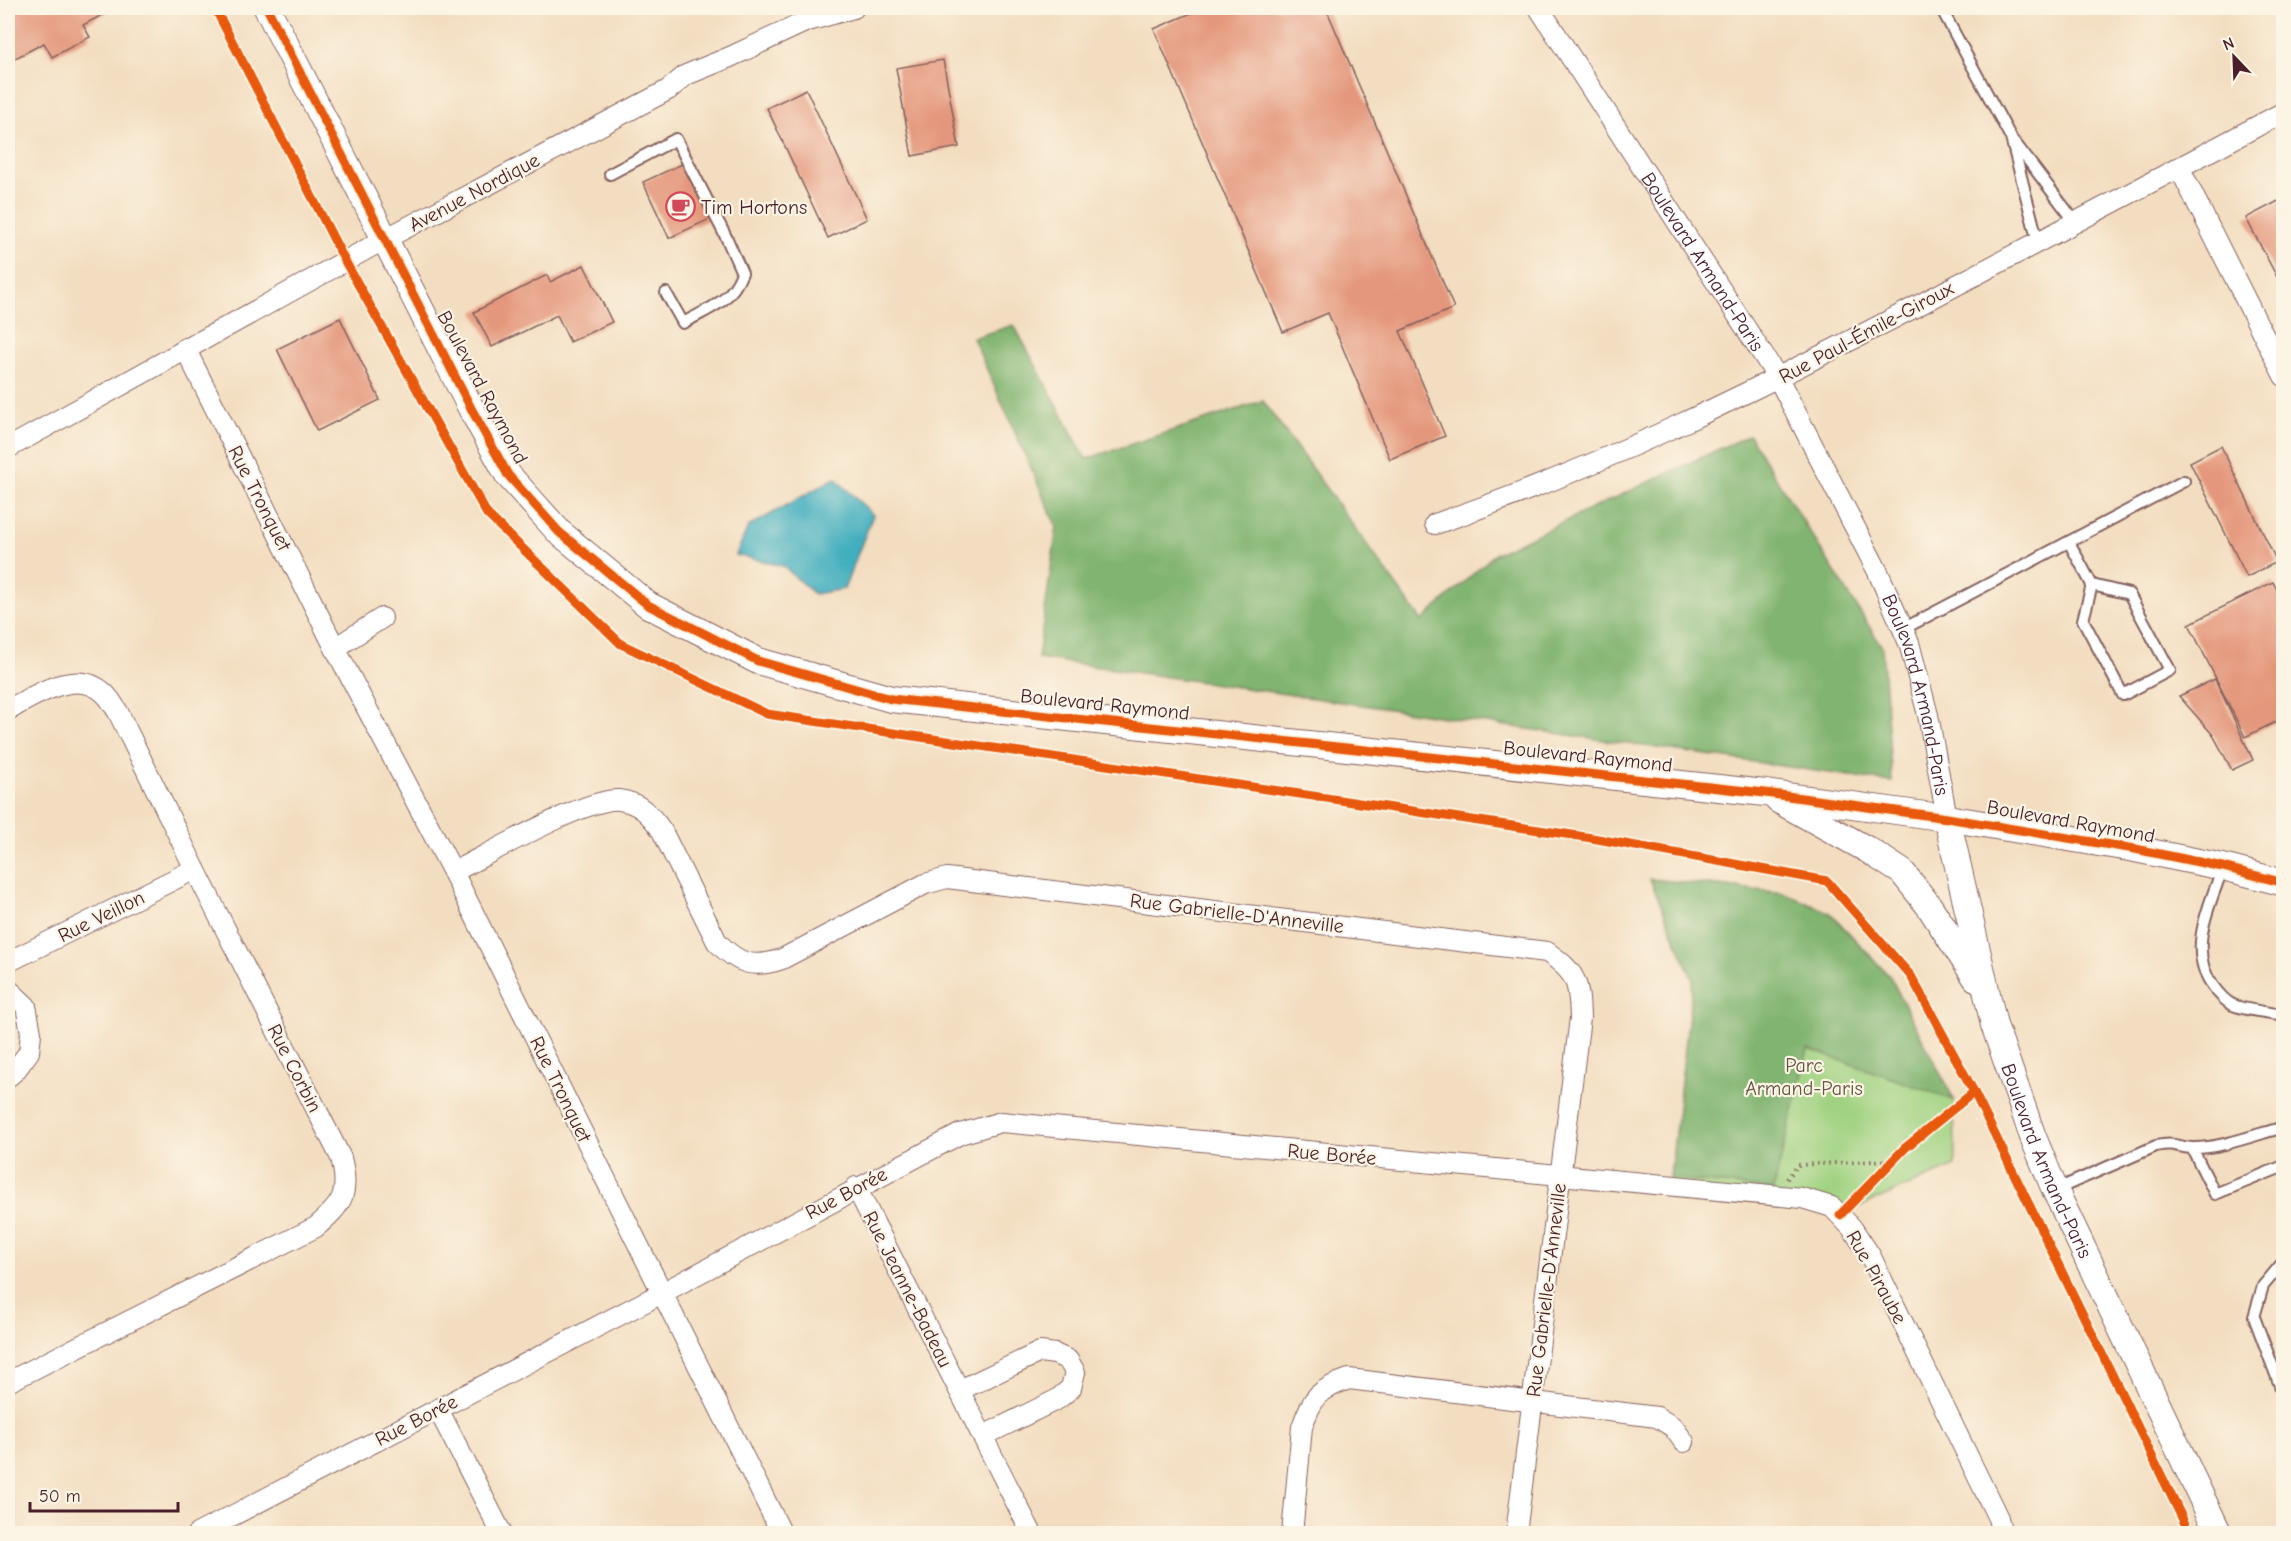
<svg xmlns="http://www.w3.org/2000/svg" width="2291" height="1541" viewBox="0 0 2291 1541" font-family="'Comic Neue',sans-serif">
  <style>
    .green { fill: #a0d281; stroke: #757856; stroke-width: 1.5 }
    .forest { fill: #80b46f; stroke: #656a4d; stroke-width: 1.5 }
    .water { fill: #42afbf; stroke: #466775; stroke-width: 1.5 }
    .building { fill: #e4977b }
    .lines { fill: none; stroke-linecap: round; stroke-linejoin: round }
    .service-casing { stroke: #85625f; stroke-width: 14 }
    .minor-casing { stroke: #85625f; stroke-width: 22 }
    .tertiary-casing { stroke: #85625f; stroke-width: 28 }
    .path { stroke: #85625f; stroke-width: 4; stroke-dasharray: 1.5 4.5; stroke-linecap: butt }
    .service { stroke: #fff; stroke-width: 10 }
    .minor { stroke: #fff; stroke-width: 20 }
    .tertiary { stroke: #fff; stroke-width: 26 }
    .cycleway-casing { stroke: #fcf5e5; stroke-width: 13 }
    .cycleway { stroke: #e8590c; stroke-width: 9 }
    .labels { text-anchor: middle; stroke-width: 4.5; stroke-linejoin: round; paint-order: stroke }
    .street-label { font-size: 20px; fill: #4a1f2b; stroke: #fcf5e5 }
    .poi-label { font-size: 20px; fill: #4a1f2b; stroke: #fcf5e5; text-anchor: start }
    .park-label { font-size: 20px; fill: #645545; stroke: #fcf5e5 }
  </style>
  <rect width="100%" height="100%" fill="#fcf5e5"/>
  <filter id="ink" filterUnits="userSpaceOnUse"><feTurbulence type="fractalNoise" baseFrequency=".0167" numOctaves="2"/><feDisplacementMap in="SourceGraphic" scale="12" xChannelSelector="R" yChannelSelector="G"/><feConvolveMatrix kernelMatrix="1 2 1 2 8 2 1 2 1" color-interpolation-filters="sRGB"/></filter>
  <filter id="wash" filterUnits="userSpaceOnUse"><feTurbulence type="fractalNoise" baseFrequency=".008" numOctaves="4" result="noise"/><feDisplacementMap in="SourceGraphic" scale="24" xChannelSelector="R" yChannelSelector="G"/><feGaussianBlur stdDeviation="1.35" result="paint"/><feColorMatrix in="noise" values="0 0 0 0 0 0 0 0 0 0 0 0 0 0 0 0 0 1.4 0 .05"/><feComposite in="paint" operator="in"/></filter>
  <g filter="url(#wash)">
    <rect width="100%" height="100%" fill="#f3ddc0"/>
    <path class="green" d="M1650,879L1784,893L1830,913L1890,977L1954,1100L1955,1166L1840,1215L1832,1207L1669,1186L1693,980Z"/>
    <path class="forest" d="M1014,325L1086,459L1263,401L1422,621L1495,554L1749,435L1882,647L1892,782L1038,658L1057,527L973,338Z
      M1650,879L1784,893L1830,913L1890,977L1954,1100L1808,1049L1773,1190L1670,1178L1693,980Z"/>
    <path class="water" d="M835,478L873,515L844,589L814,594L783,566L736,555L748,527Z"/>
    <g id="blocks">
      <path class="building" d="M8,8H106L108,12L83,25L90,37L52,57L44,43L8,62Z
        M1203,8H1326L1454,308L1400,331L1445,436L1390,459L1328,313L1283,332L1154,29Z
        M943,60L959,147L912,156L896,68Z
        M806,89L867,219L828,238L767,108Z
        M684,163L710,219L669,238L643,182Z
        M2284,198V276L2278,279L2246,218Z
        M584,265L612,322L570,342L557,315L492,347L474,312L547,275L550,282Z
        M340,318L380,400L317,431L277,349Z
        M2221,446L2277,562L2247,577L2190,462Z
        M2273,582L2284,603V718L2245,737L2189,624Z
        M2215,679L2253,760L2232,770L2213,735L2179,696Z"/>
    </g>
  </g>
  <g filter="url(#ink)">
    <use href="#blocks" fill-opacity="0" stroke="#85625f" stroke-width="1.5"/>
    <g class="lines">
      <defs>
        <path id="service" d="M1941,8L2011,138L2038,242
          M2015,143L2076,223
          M610,174L676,139L727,239L742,273C730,303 710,308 683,323L666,293
          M2069,542L2092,585L2083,620L2123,695L2170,670L2129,594L2092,585
          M1903,629L2184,481
          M2223,867C2210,905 2186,950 2213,986C2218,993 2226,1002 2233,1005C2248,1011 2268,1012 2284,1015
          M2192,1148L2215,1194L2284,1166
          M2055,1190L2156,1146C2175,1142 2175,1147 2192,1148C2219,1149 2257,1134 2284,1127
          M2284,1261L2263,1286L2254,1317L2284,1396"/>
        <g id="minor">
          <path id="s1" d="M1539,8L1778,378L1878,572L1909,643L1928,715L1947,818"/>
          <path d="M2179,167L2284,376"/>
          <path d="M185,348L335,648L453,872L782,1534"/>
          <path d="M8,448L385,239L668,90L686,75L730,57L805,22L854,8"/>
          <path d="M1435,524C1603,467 1762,387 1919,305C2041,241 2162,176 2284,112"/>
          <path d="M335,648L382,618"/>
          <path d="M8,710C34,696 76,667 104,693C110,698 114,706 118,712L195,869L341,1158C350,1193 343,1204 316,1227L8,1382"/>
          <path d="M453,872C487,855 587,797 619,800C639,802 651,815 662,831L717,942C738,964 753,969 782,959L925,884L947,878L1547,952C1577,973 1579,982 1580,1018L1516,1534"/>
          <path d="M8,962L195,869"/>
          <path d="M8,989L26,1006L31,1033L29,1052L15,1071L8,1077"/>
          <path d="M856,1187L1032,1534"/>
          <path d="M960,1390L1040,1352L1055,1354L1068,1360L1075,1372L1071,1388L1058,1399L983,1436"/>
          <path d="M438,1409L502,1534"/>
          <path d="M197,1534L662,1293L960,1134L1001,1122L1802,1198L1832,1207L1852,1228L1870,1255L1998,1518L2002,1534"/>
          <path d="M1292,1534L1302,1427C1312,1397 1319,1389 1349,1379L1657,1417L1673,1427L1684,1442"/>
        </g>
        <g id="tertiary">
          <path d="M267,8L473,412L508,475L559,532L648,605L758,661L891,699L1765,793L1947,818L2135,849L2223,867L2284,883"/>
          <path d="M1778,800L1868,850L1902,872L1929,906L1976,978"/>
          <path id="s2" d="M1947,818L1994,1025L2033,1137L2055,1190L2219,1534"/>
        </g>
      </defs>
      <use href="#service" class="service-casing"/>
      <use href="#minor" class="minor-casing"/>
      <use href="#tertiary" class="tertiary-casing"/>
      <path class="path" d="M1787,1179L1798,1165L1893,1160"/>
      <use href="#service" class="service"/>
      <use href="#minor" class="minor"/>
      <use href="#tertiary" class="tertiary"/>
      <defs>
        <path id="cycleway" d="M215,8L345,261L487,514L621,644L767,714L1592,838L1827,881L1911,976L1974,1092L2190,1534
          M267,8L473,412L508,475L559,532L648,605L758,661L891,699L1765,793L1947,818L2135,849L2223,867L2284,883
          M1840,1215L1905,1148L1974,1092"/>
      </defs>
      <use href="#cycleway" class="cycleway-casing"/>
      <use href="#cycleway" class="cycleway"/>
    </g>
  </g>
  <defs>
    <symbol id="cafe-ring" viewBox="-11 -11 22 22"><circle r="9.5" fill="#fcf5e5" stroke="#d1495b" stroke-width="1.5"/><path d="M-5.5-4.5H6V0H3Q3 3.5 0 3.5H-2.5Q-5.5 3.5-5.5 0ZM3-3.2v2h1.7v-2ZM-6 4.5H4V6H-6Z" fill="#d1495b"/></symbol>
  </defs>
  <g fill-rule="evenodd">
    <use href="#cafe-ring" x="664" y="190" width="33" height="33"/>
  </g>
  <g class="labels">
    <g class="street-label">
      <text transform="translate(474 192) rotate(-28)" y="7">Avenue Nordique</text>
      <text dy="7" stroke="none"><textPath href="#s1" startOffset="302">Boulevard Armand-Paris</textPath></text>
      <text transform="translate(1866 332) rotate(-28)" y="7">Rue Paul-Émile-Giroux</text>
      <text transform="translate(483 387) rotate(62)" y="7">Boulevard Raymond</text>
      <text transform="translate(260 498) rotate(63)" y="7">Rue Tronquet</text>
      <text dy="7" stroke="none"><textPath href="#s1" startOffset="788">Boulevard Armand-Paris</textPath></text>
      <text transform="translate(1105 704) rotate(6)" y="7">Boulevard Raymond</text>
      <text transform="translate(1588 756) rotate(6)" y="7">Boulevard Raymond</text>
      <text transform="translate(2071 821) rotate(10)" y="7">Boulevard Raymond</text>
      <text transform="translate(1237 913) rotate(7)" y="7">Rue Gabrielle-D'Anneville</text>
      <text transform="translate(101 916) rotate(-26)" y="7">Rue Veillon</text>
      <text transform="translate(295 1068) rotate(63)" y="7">Rue Corbin</text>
      <text transform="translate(561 1089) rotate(64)" y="7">Rue Tronquet</text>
      <text transform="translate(1332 1154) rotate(5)" y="7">Rue Borée</text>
      <text dy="7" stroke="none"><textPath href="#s2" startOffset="358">Boulevard Armand-Paris</textPath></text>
      <text transform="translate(846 1193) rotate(-28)" y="7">Rue Borée</text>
      <text transform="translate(1877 1277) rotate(61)" y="7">Rue Piraube</text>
      <text transform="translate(908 1289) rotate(63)" y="7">Rue Jeanne-Badeau</text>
      <text transform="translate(1546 1290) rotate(-83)" y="7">Rue Gabrielle-D'Anneville</text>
      <text transform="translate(416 1420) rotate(-27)" y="7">Rue Borée</text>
    </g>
    <g class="poi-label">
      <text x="701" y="214">Tim Hortons</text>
    </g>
    <g class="park-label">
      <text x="1804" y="1072">Parc<tspan x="1804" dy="23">Armand-Paris</tspan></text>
    </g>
  </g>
  <rect width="2291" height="1541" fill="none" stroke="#fcf5e5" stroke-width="30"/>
  <g transform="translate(2234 57) rotate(337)" stroke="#fcf5e5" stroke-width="4.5" paint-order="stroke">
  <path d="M0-4.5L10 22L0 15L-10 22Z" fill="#4a1f2b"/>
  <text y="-9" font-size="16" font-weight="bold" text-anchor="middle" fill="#4a1f2b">N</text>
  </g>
  <path d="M30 1502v9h148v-9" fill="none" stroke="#4a1f2b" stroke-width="3"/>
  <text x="39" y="1502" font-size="18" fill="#4a1f2b" stroke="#fcf5e5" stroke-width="4.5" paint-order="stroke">50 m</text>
</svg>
